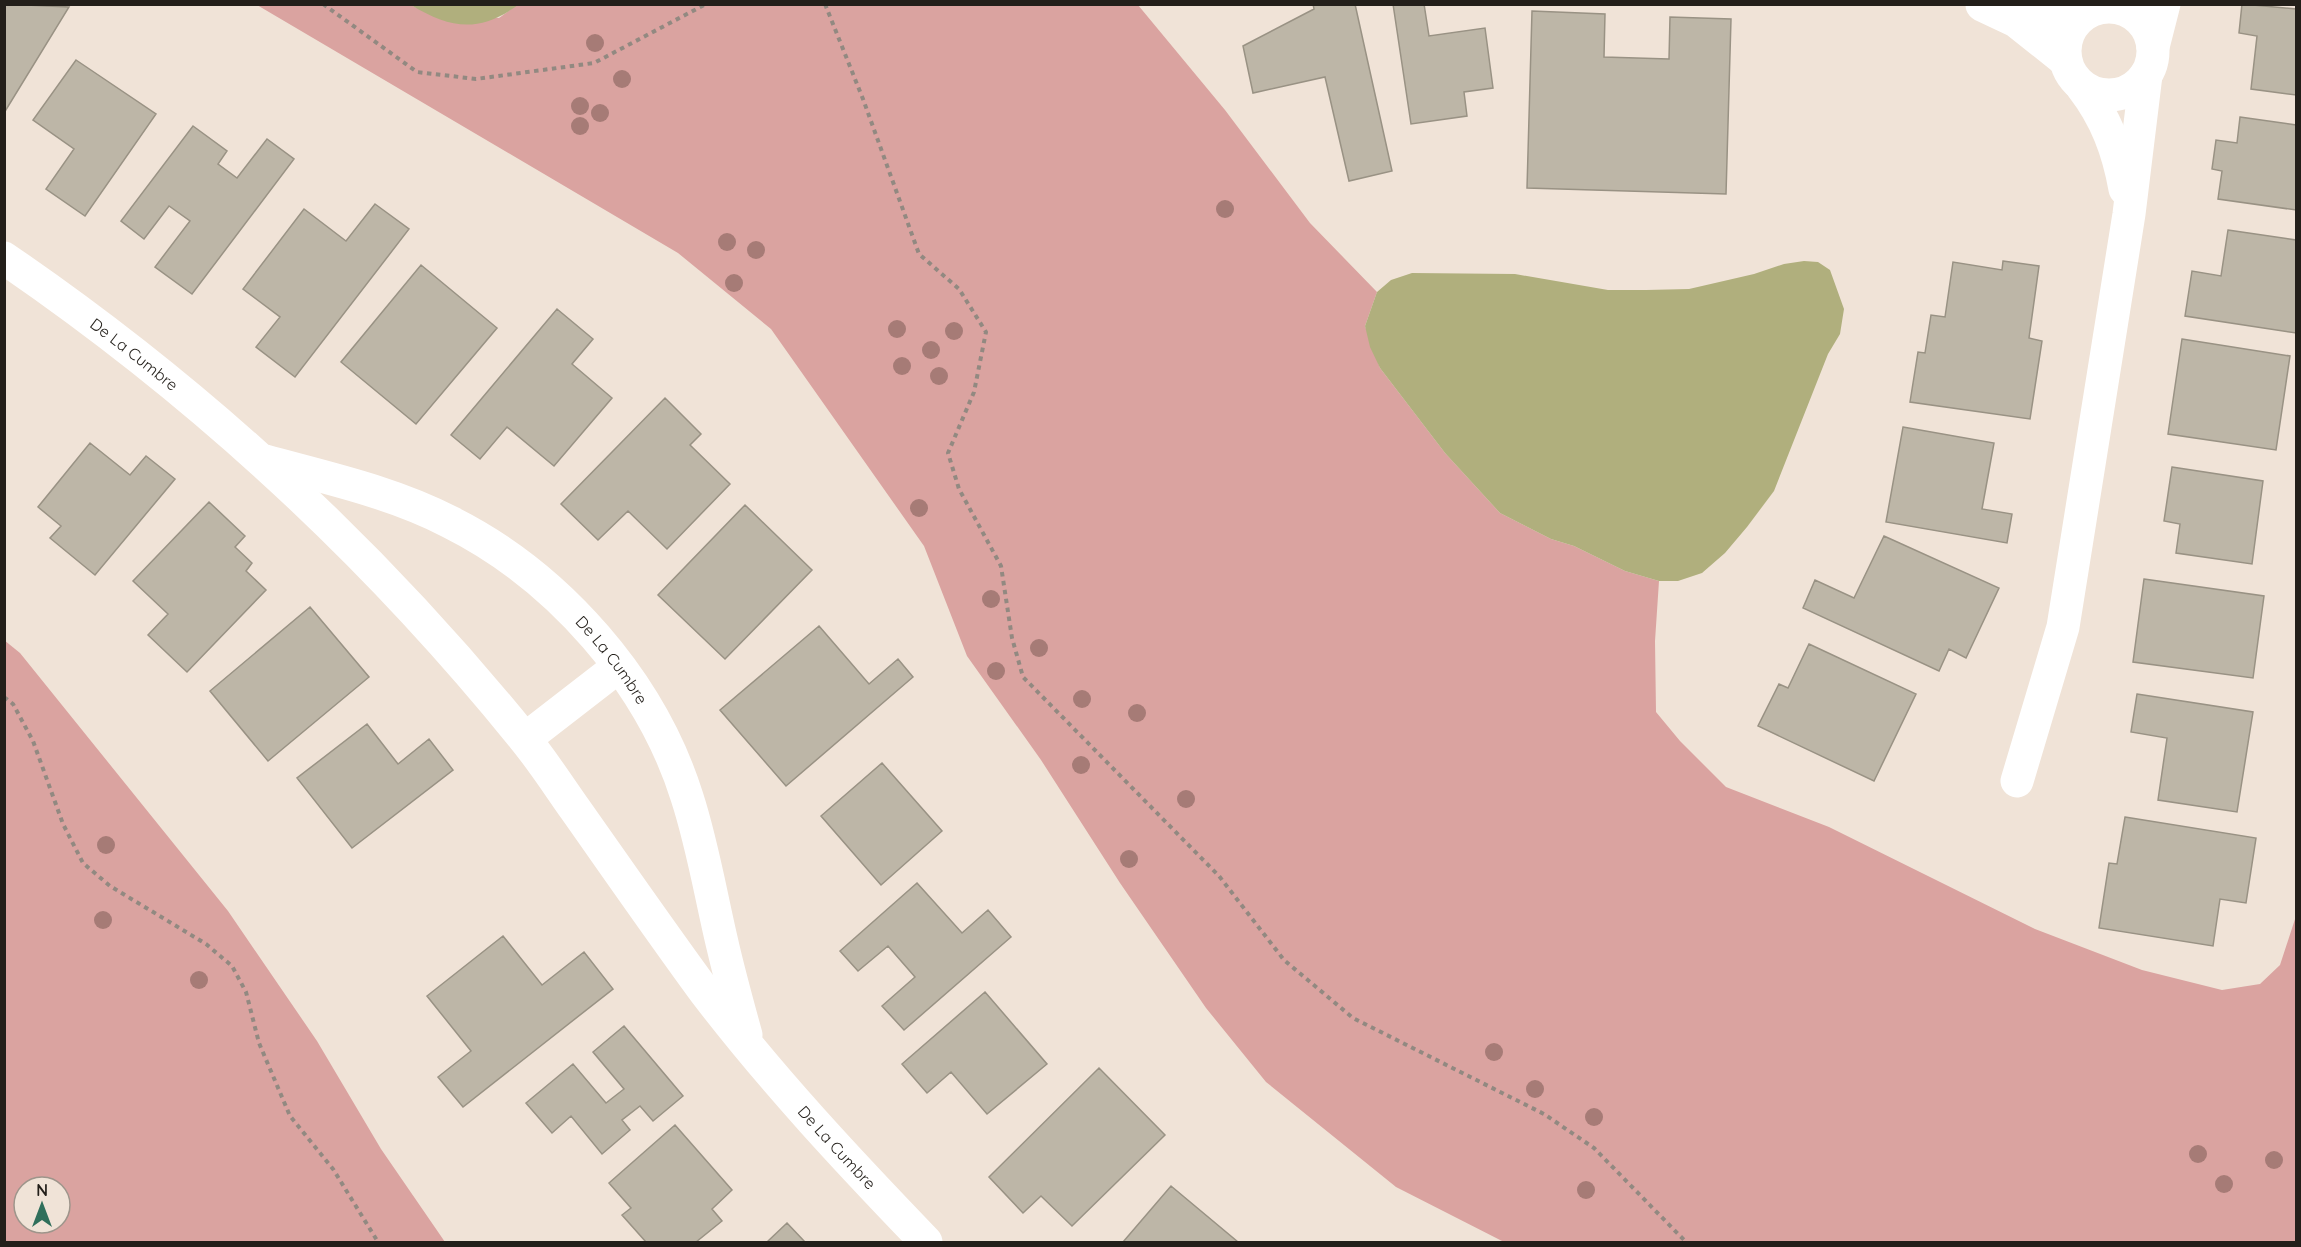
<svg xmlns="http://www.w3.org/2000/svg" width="2301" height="1247" viewBox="0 0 2301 1247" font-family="Quicksand,sans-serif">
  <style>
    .green { fill: #daa3a0; fill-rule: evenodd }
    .water { fill: #b0af7d }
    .building { fill: #bdb6a7; stroke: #999284; stroke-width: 1.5 }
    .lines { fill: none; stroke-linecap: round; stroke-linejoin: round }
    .path { stroke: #928981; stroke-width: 4; stroke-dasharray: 4.5 4.5; stroke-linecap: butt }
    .minor { stroke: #fff; stroke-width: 33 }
    .tree { fill: #a67b76 }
    .labels { text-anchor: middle; stroke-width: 4.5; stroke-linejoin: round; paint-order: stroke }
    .street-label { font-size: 16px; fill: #231f1a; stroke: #f0e3d7 }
  </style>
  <rect width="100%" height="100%" fill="#f0e3d7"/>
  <path class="green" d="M518,4L1138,5L1225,110L1310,223L1377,292L1365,326L1380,368L1445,453L1500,513L1551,539L1574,546L1625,571L1659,581L1655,641L1656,712L1680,741L1726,787L1829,827L2035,929L2142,970L2222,990L2260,984L2280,965L2296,916V1242H1504L1396,1187L1266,1082L1206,1008L1120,883L1041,760L967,656L924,546L771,329L678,253L257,5H411L417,8L499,18Z
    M4,640L20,653L228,911L317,1041L381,1149L445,1242H5ZM24,1187H60V1223H24Z"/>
  <path class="water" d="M411,5H518C479,33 451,29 411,5Z
    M1804,261L1818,262L1830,270L1844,309L1840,334L1828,354L1774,491L1747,527L1725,553L1702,573L1678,581H1659L1625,571L1574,546L1551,539L1500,513L1445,453L1380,368L1370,347L1365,326L1377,292L1391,280L1412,273L1515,274L1608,290H1646L1689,289L1754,274L1784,264Z"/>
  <path class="building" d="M4,4L69,7L4,113Z
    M1313,4H1355L1392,171L1349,181L1325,77L1253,93L1243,46L1314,9Z
    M1393,4H1424L1429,36L1485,28L1493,88L1464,92L1467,116L1411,124Z
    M2242,4L2296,9V95L2251,89L2257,36L2239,33Z
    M1532,11L1605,14L1604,57L1669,59L1670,17L1731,19L1726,194L1527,188Z
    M76,60L156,114L85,216L46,189L74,149L33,120Z
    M2240,117L2296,125V210L2218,199L2222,171L2212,169L2216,140L2237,143Z
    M193,126L227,151L218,164L237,178L267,139L294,159L192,294L155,267L190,221L169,206L144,239L121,221Z
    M375,204L409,229L295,377L256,347L280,317L243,289L304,209L346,241Z
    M2228,230L2296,240V333L2185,316L2192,271L2221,276Z
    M2003,261L2039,266L2029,338L2042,341L2030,419L1910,402L1918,352L1925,353L1931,315L1945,317L1953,262L2002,270Z
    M421,265L497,328L416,424L341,362Z
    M557,309L593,339L572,364L612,398L554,466L507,427L480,459L451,435Z
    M2182,339L2290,356L2276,450L2168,434Z
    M665,398L701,434L690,445L730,484L667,549L628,511L598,540L561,504Z
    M1903,427L1994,443L1982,509L2012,514L2007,543L1886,522Z
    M90,443L130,475L146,456L175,479L95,575L50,538L61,526L38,507Z
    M2172,467L2263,481L2252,564L2176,553L2180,524L2164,521Z
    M209,502L245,536L235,547L252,563L246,571L266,590L187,672L148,635L168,614L133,581Z
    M745,505L812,570L725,659L658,595Z
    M1884,536L1999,588L1966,658L1949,649L1939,671L1803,608L1815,580L1854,598Z
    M2144,579L2264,596L2253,678L2133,662Z
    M310,607L369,677L268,761L210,691Z
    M819,626L869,684L898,659L913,677L786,786L720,710Z
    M1809,644L1916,694L1874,781L1758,726L1779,684L1788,688Z
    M2137,694L2253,712L2237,812L2158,800L2167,738L2131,732Z
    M367,724L398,764L429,739L453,770L352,848L297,778Z
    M882,763L942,831L881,885L821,816Z
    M2125,817L2256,838L2246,903L2220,899L2213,946L2099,928L2109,863L2117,864Z
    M917,883L962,933L988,910L1011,937L904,1030L882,1006L915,977L888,946L858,971L840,951Z
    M503,936L542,985L584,952L613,989L463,1107L438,1077L471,1051L427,996Z
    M985,992L1047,1064L987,1114L951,1072L927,1093L902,1064Z
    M624,1026L683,1096L653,1121L640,1106L622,1120L630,1130L602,1154L571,1116L552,1133L526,1103L573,1064L606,1103L624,1089L593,1052Z
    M1099,1068L1165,1135L1072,1226L1041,1196L1023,1213L989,1177Z
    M675,1125L732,1190L712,1209L722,1221L696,1242H646L622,1215L631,1208L609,1183Z
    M1171,1186L1238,1242H1123Z
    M787,1223L805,1242H767Z"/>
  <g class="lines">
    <path class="path" d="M323,4L417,72L476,79L594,63L706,4
      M825,4L863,99L919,254L959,289L986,332L974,392L948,453L959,489L1001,566L1012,638L1023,677L1219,876L1284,960L1353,1018L1544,1114L1594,1148L1686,1242
      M4,697L13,704L33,741L63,824L83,863L110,886L206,944L232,966L246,992L259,1043L290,1116L333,1169L378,1242"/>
    <g class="minor">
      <circle cx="2109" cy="51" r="44"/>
      <path d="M2153,47L2164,4"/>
      <path d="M2065,60L2016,21L1982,5L2025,12L2082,15"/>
      <path d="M2082,87C2106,118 2118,150 2125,189"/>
      <path id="s1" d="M4,258C200,392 374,553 523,737C542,760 558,785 575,809C618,870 661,932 705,992C773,1081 849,1162 926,1242"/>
      <path id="s2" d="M265,461C327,478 392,492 450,522C558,576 651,682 687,797C703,846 711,897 723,947C730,977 738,1006 746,1035"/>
      <path d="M525,739L618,667"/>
      <path d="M2017,781L2063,627L2129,214L2146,75"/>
    </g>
  </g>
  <g class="tree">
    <circle cx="595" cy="43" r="9"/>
    <circle cx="622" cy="79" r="9"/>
    <circle cx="580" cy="106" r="9"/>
    <circle cx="600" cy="113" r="9"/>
    <circle cx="580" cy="126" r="9"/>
    <circle cx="1225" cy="209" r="9"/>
    <circle cx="727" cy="242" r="9"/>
    <circle cx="756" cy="250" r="9"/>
    <circle cx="734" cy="283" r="9"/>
    <circle cx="897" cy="329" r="9"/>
    <circle cx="954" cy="331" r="9"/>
    <circle cx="931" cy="350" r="9"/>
    <circle cx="902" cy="366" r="9"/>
    <circle cx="939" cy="376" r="9"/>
    <circle cx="919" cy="508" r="9"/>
    <circle cx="991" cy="599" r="9"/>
    <circle cx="1039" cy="648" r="9"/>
    <circle cx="996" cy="671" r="9"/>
    <circle cx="1082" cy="699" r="9"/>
    <circle cx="1137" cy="713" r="9"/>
    <circle cx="1081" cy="765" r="9"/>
    <circle cx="1186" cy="799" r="9"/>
    <circle cx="106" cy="845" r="9"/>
    <circle cx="1129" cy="859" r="9"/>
    <circle cx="103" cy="920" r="9"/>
    <circle cx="199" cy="980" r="9"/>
    <circle cx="1494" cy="1052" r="9"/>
    <circle cx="1535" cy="1089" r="9"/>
    <circle cx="1594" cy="1117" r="9"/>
    <circle cx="2198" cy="1154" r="9"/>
    <circle cx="2274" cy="1160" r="9"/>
    <circle cx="2224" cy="1184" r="9"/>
    <circle cx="1586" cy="1190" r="9"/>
  </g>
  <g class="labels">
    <g class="street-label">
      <text dy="6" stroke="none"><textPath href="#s1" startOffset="162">De La Cumbre</textPath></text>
      <text dy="6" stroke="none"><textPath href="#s2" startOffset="410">De La Cumbre</textPath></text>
      <text dy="6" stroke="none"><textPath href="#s1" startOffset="1226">De La Cumbre</textPath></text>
    </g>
  </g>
  <rect width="2301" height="1247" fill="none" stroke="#231f1a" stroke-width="12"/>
  <g transform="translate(42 1205)"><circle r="28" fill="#f0e3d7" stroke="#9e958b" stroke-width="1.5"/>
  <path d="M0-4.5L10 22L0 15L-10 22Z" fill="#306f5b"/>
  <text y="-9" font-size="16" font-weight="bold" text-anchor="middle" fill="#231f1a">N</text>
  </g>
</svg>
